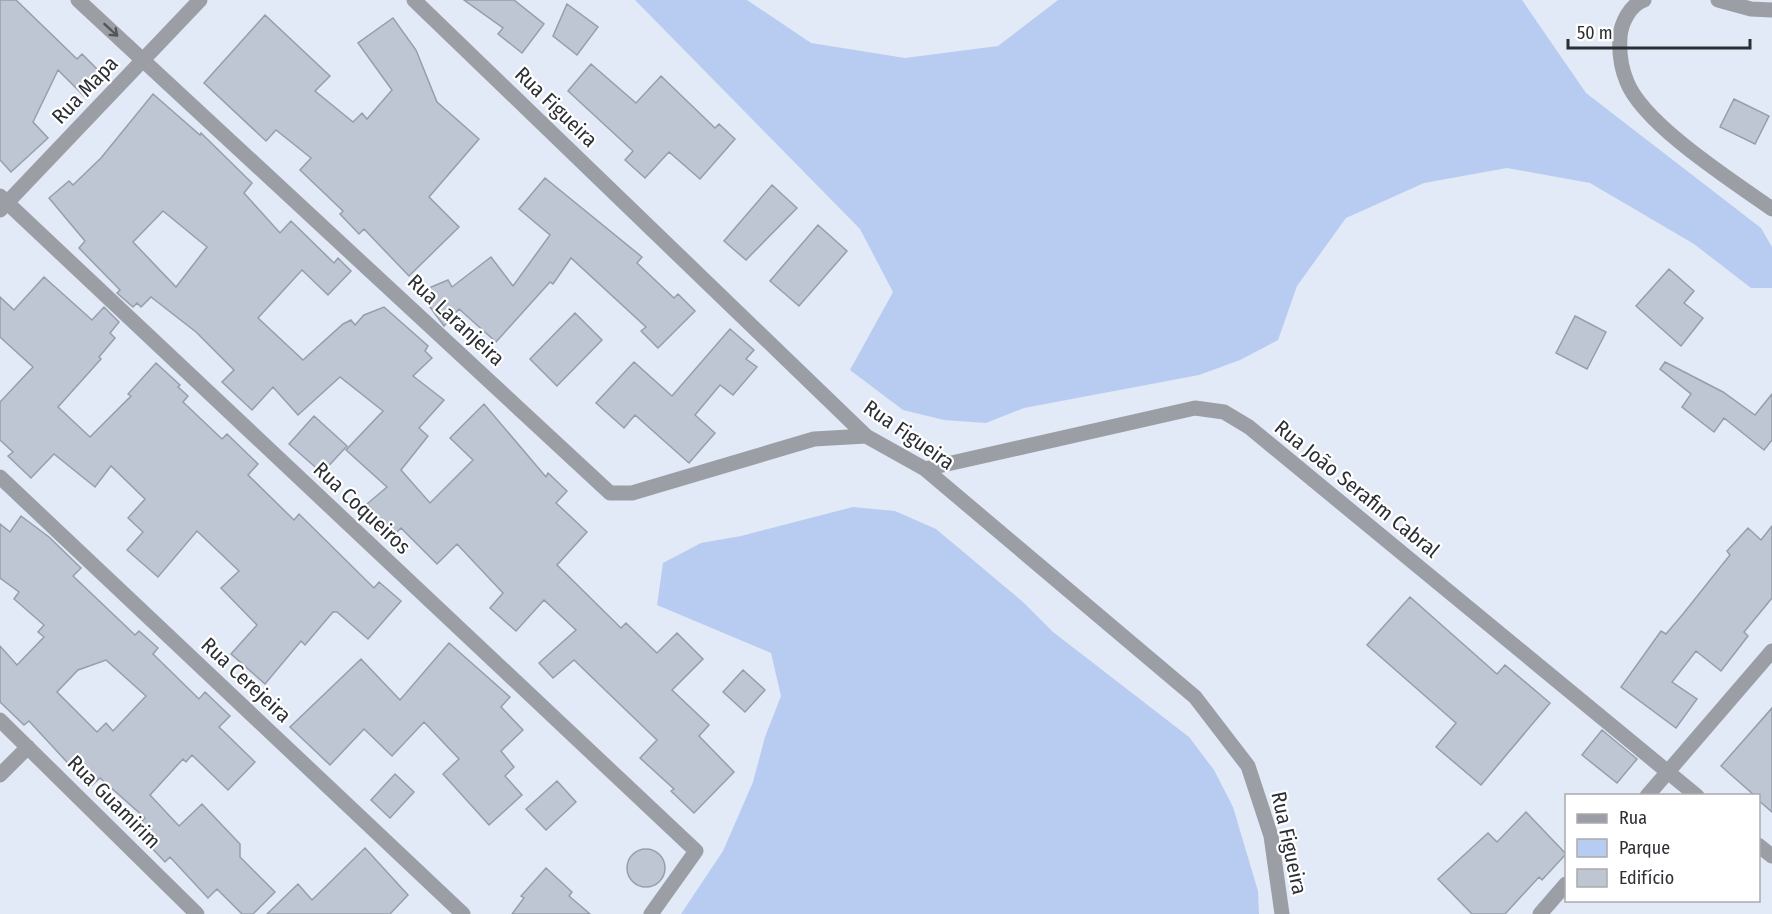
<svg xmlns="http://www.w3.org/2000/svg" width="1772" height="914" viewBox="0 0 1772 914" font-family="'Fira Sans Condensed',sans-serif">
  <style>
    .green { fill: #b8ccf2 }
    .building { fill: #bec5d3; stroke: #979eab; stroke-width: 1.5; fill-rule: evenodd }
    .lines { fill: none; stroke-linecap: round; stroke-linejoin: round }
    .street { stroke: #9b9ea4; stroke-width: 15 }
    .oneway { stroke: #52555b }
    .labels { text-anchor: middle; stroke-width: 4.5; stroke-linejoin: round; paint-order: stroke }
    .street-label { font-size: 21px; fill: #2b2e33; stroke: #fff }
  </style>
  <rect width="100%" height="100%" fill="#e2e9f7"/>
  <path class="green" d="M635,0H747L811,43L905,58L998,46L1058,0H1522L1586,93L1761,228L1772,247V288H1751L1694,244L1590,183L1507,168L1424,183L1346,218L1297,286L1278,340L1240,360L1199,375L1024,408L986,423L944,420L903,410L850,370L893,292L860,229Z
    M853,507L895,511L936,529L1023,602L1053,632L1189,737L1214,770L1233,807L1258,891L1259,914H681L723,851L753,782L765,737L781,696L771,653L657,605L663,563L701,543L741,536Z"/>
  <path class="building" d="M0,0H16L77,59L82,54L104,76L84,96L58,70L33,122L48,138L11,172L0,160Z
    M464,0H514L544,24L522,53L498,34L503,28Z
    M567,4L598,27L577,55L553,36Z
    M265,15L330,76L315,91L353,122L362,113L367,119L392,90L358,43L393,18L416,50L437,102L479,139L429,197L459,227L409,276L364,229L359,234L340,214L343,211L300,170L311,158L276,130L266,141L204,83Z
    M591,64L636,103L661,76L715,128L719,124L735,139L700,179L669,152L645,178L625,160L633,151L568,91Z
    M153,94L200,135L201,133L252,183L244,193L280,233L291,221L334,263L338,258L351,271L328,295L302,270L258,318L303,360L343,324L351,320L355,325L364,315L384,307L428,346L425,351L432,358L413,376L444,400L419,428L428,436L401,470L430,503L473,460L450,438L484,404L546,477L548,473L567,491L556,503L587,532L557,565L621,628L626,623L657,653L677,633L703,659L672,690L709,725L699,736L734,772L694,813L671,791L674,789L640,758L657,740L574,660L553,678L539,663L576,630L544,600L516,631L490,608L503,593L457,544L437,564L401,528L394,535L367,504L387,487L346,450L383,411L340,377L298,415L273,387L252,410L222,382L234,370L196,332L151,297L141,307L137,303L133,307L117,293L120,290L79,248L85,241L49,198L69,181L73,185L101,158ZM163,211L207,247L176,287L133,242Z
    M1734,99L1769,116L1755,144L1720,127Z
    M545,178L642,257L637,263L674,298L678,294L695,311L658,348L641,331L646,327L571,258L553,284L550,282L496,342L459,309L444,326L419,292L448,280L452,287L491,257L513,286L550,235L519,209Z
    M772,185L797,208L746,260L724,241Z
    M818,225L847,251L799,306L770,281Z
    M1669,269L1694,291L1684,303L1703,318L1681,346L1636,306Z
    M44,277L92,320L104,307L119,322L110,333L115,338L99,357L101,359L58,407L90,437L131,396L128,394L156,363L180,385L178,387L188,396L183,402L222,439L227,434L258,464L248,475L294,520L299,514L374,588L379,582L401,601L368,639L337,612H333L305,645L301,641L265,684L231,654L257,625L221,588L239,571L197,531L158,577L127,550L143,532L128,518L145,499L111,466L95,487L54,454L31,478L8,456L13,452L0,440V402L33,367L0,337V297L14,310Z
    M575,313L602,340L557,386L530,359Z
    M1575,316L1606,332L1587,369L1556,353Z
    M730,329L754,350L746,359L757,367L733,395L720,385L695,415L715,433L689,463L635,415L624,428L596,403L634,362L672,396Z
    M1665,362L1723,392L1755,415L1772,394V440L1764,450L1724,418L1714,432L1682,407L1691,394L1660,369Z
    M314,416L347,446L322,473L289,444Z
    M21,516L49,537L81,568L73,576L135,635L139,631L158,648L153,654L199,699L205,692L230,716L219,727L255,762L228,790L192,755L186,762L183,759L150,795L179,826L202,804L240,844V857L275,892L253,914H242L217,889L208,898L170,857L165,862L134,829L145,818L100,778L90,787L29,721L24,725L0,702V646L17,665L44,637L38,632L44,625L14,599L19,592L0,578V524L10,532ZM106,660L146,696L113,731L106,723L97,732L57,692L78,670Z
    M1772,526V598L1744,632L1748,636L1721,671L1696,651L1672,682L1697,699L1676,728L1621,687L1661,631L1666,634L1683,614L1730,555L1727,551L1748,528L1761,540Z
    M1410,597L1497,674L1505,665L1550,703L1481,785L1436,747L1456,723L1367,645Z
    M449,643L510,697L501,707L523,730L501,751L514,767L505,776L522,795L489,825L443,774L459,759L424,722L392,756L364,729L330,765L290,727L361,659L400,700Z
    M743,670L765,690L745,712L723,692Z
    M1772,708V812L1758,800V795H1754L1721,766Z
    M1602,730L1637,759L1617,783L1582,755Z
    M395,774L414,792L390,818L371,800Z
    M557,781L576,802L546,830L526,809Z
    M1526,812L1566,854L1542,880L1539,877L1505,914H1472L1438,879L1488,833L1497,842Z
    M365,848L408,895L390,914H267L298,884L312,900Z
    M627 868a19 19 0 1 1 38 0a19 19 0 1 1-38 0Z
    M546,868L572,892L569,896L590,914H512L524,898L521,896Z"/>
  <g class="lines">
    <path class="street" d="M78,0L610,493H632L814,439L866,436
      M414,0L866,436L925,469L1195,697L1248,766L1271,836L1282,914
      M1644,0C1630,5 1621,23 1620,37C1619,52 1621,68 1627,82C1644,125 1734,182 1772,209
      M1718,0L1751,9L1772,10
      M0,196L696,851L651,914
      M0,210L200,0
      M925,469L1195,408L1224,412L1249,427L1697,796
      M0,477L463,914
      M0,720L197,914
      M0,775L28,747
      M1647,796L1772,651
      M1758,845L1772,856
      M1540,914L1566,884"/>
  </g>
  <defs><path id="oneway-shaft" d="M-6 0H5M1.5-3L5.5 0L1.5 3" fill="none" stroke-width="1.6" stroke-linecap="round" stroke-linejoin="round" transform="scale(1.5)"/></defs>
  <use class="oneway" href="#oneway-shaft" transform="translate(111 30) rotate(42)"/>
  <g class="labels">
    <g class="street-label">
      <text transform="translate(85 90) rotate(-46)" y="7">Rua Mapa</text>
      <text transform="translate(556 107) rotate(44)" y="7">Rua Figueira</text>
      <text transform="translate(456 320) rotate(43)" y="7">Rua Laranjeira</text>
      <text transform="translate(909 435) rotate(35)" y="7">Rua Figueira</text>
      <text transform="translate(1357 489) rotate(39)" y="7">Rua João Serafim Cabral</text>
      <text transform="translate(362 508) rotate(43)" y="7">Rua Coqueiros</text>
      <text transform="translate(246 680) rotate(43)" y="7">Rua Cerejeira</text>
      <text transform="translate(114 802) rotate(45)" y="7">Rua Guamirim</text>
      <text transform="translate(1289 843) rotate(78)" y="7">Rua Figueira</text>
    </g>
  </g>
  <rect x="1565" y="794" width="195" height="108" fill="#ffffff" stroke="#aaabad" stroke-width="1.5"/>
  <rect x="1577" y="814" width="30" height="9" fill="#9b9ea4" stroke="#aaabad" stroke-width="1.5"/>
  <text x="1619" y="824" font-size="18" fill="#2b2e33">Rua</text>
  <rect x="1577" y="839" width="30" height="18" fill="#b8ccf2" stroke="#aaabad" stroke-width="1.5"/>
  <text x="1619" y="854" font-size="18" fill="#2b2e33">Parque</text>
  <rect x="1577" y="869" width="30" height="18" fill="#bec5d3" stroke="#aaabad" stroke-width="1.5"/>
  <text x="1619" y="884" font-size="18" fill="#2b2e33">Edifício</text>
  <path d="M1568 39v9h182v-9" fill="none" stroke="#2b2e33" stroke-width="3"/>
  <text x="1577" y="39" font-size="18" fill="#2b2e33" stroke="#ffffff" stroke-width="4.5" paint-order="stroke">50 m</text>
</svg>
